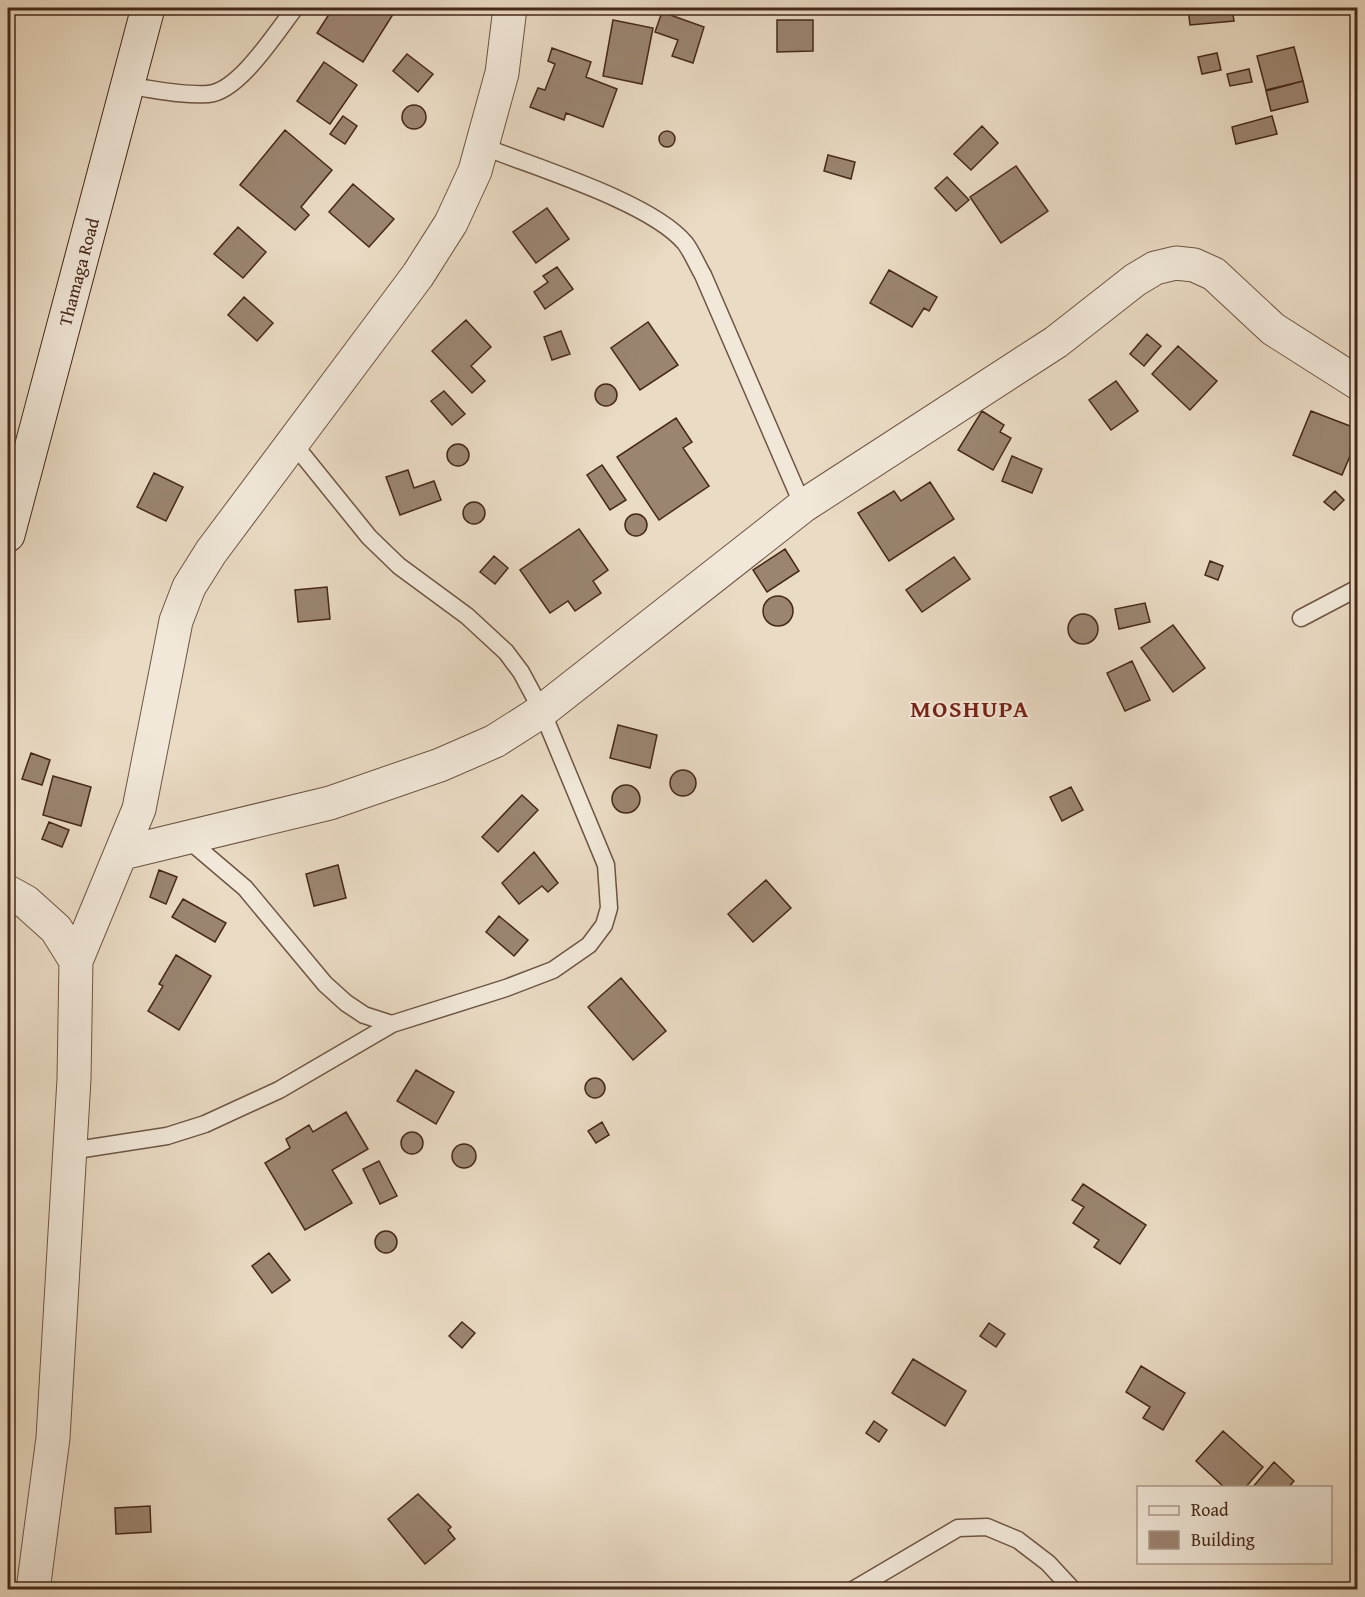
<svg xmlns="http://www.w3.org/2000/svg" width="1365" height="1597" viewBox="0 0 1365 1597" font-family="'Gentium Book Plus',serif">
  <style>
    .building { fill: #9b8571; stroke: #452818; stroke-width: 1.5 }
    .lines { fill: none; stroke-linecap: round; stroke-linejoin: round }
    .service-casing { stroke: #6e5543; stroke-width: 19 }
    .minor-casing { stroke: #6e5543; stroke-width: 35 }
    .secondary-casing { stroke: #452818; stroke-width: 35 }
    .service { stroke: #f1e8d9; stroke-width: 16 }
    .minor { stroke: #f1e8d9; stroke-width: 33 }
    .secondary { stroke: #f1e8d9; stroke-width: 33 }
    .labels { text-anchor: middle; stroke-width: 4.5; stroke-linejoin: round; paint-order: stroke }
    .street-label { font-size: 18px; fill: #452818; stroke: #f1e8d9 }
    .district-label { font-size: 24px; font-weight: bold; letter-spacing: 1.5px; fill: #7a1f14; stroke: #f1e8d9 }
  </style>
  <rect width="100%" height="100%" fill="#eadbc4"/>
  <filter id="stains"><feTurbulence type="fractalNoise" baseFrequency=".00333" numOctaves="4"/><feColorMatrix values="0 0 0 0 .2 0 0 0 0 .09 0 0 0 0 .02 0 0 0 .5 -.17"/></filter>
  <radialGradient id="worn" r=".72"><stop offset=".6" stop-color="#630" stop-opacity="0"/><stop offset="1" stop-color="#630" stop-opacity=".3"/></radialGradient>
  <path class="building" d="M333,8L345,13L348,8H397L363,62L317,33Z
    M1188,8H1232L1234,21L1190,25Z
    M662,12L704,27L693,63L672,56L678,40L655,32Z
    M613,20L653,28L642,84L603,76Z
    M777,20H813V51L777,52Z
    M1294,47L1303,81L1266,90L1257,56Z
    M552,48L591,62L586,77L617,89L603,127L566,113L564,120L530,107L538,88L545,90L555,64L548,61Z
    M1217,53L1221,70L1202,74L1198,57Z
    M407,54L433,74L418,92L393,71Z
    M324,62L357,85L330,124L297,101Z
    M1249,69L1252,82L1230,86L1227,74Z
    M1303,81L1308,102L1271,111L1266,91Z
    M402 117a12 12 0 1 1 24 0a12 12 0 1 1-24 0Z
    M343,116L357,126L345,144L330,134Z
    M1272,116L1277,134L1236,144L1232,127Z
    M982,126L998,143L971,170L954,154Z
    M285,130L332,170L301,207L309,215L295,230L240,185Z
    M659 139a8 8 0 1 1 16 0a8 8 0 1 1-16 0Z
    M828,155L855,162L851,179L824,171Z
    M1016,166L1048,211L1001,243L970,197Z
    M947,177L969,200L956,211L935,188Z
    M353,184L394,219L369,247L329,212Z
    M547,208L569,239L536,263L513,232Z
    M238,227L266,252L243,278L214,254Z
    M557,267L573,289L545,309L534,292L548,282L543,276Z
    M889,270L937,297L929,311L924,308L912,327L870,303Z
    M244,297L273,323L257,341L228,315Z
    M466,320L491,347L471,366L485,381L472,393L432,351Z
    M648,322L678,365L640,390L611,348Z
    M561,331L570,354L552,360L544,337Z
    M1147,334L1161,346L1144,366L1130,354Z
    M1178,346L1217,381L1190,410L1152,374Z
    M1116,381L1138,411L1111,430L1089,400Z
    M595 395a11 11 0 1 1 22 0a11 11 0 1 1-22 0Z
    M444,391L465,414L452,425L431,401Z
    M982,411L1004,425L1000,432L1011,438L993,470L958,450Z
    M1311,411L1358,429V437L1342,475L1293,455Z
    M676,418L692,442L683,448L709,486L659,520L617,457Z
    M447 455a11 11 0 1 1 22 0a11 11 0 1 1-22 0Z
    M1012,456L1042,469L1032,493L1002,481Z
    M602,465L626,500L610,510L587,475Z
    M408,470L414,488L434,481L441,500L400,515L386,477Z
    M154,473L183,487L166,521L137,507Z
    M930,482L954,519L889,561L858,513L894,491L901,501Z
    M1335,491L1344,500L1334,510L1324,502Z
    M463 513a11 11 0 1 1 22 0a11 11 0 1 1-22 0Z
    M625 525a11 11 0 1 1 22 0a11 11 0 1 1-22 0Z
    M579,529L608,570L593,581L601,593L575,611L568,601L550,613L520,570Z
    M785,549L799,571L767,592L753,570Z
    M494,556L508,568L495,584L480,572Z
    M954,557L970,579L922,612L906,590Z
    M1210,561L1223,566L1218,580L1205,575Z
    M327,587L330,619L298,622L295,590Z
    M763 611a15 15 0 1 1 30 0a15 15 0 1 1-30 0Z
    M1145,603L1150,622L1119,629L1115,609Z
    M1068 629a15 15 0 1 1 30 0a15 15 0 1 1-30 0Z
    M1173,625L1205,668L1173,692L1141,648Z
    M1132,661L1150,700L1125,711L1107,673Z
    M618,725L657,735L650,768L610,758Z
    M31,753L50,760L42,785L22,779Z
    M670 783a13 13 0 1 1 26 0a13 13 0 1 1-26 0Z
    M53,776L91,787L81,826L43,815Z
    M612 799a14 14 0 1 1 28 0a14 14 0 1 1-28 0Z
    M1071,787L1083,810L1062,821L1050,797Z
    M522,795L538,810L498,852L482,837Z
    M49,822L69,830L62,847L42,839Z
    M534,852L558,883L548,892L542,886L519,904L502,883Z
    M338,865L346,898L314,906L306,874Z
    M159,870L177,877L166,904L150,897Z
    M766,880L791,908L753,942L728,914Z
    M183,899L226,923L215,942L172,917Z
    M499,916L528,940L514,956L486,932Z
    M176,955L211,976L179,1030L148,1011L163,986L159,984Z
    M621,978L666,1031L633,1060L588,1007Z
    M416,1070L454,1092L436,1124L397,1101Z
    M585 1088a10 10 0 1 1 20 0a10 10 0 1 1-20 0Z
    M346,1112L368,1149L332,1170L352,1203L305,1230L265,1163L290,1148L286,1139L309,1125L313,1132Z
    M602,1122L609,1135L596,1143L588,1131Z
    M401 1143a11 11 0 1 1 22 0a11 11 0 1 1-22 0Z
    M452 1156a12 12 0 1 1 24 0a12 12 0 1 1-24 0Z
    M379,1161L397,1196L380,1204L363,1169Z
    M1083,1184L1146,1225L1120,1264L1094,1247L1099,1240L1073,1223L1084,1207L1072,1200Z
    M375 1242a11 11 0 1 1 22 0a11 11 0 1 1-22 0Z
    M269,1253L290,1280L272,1293L252,1266Z
    M462,1322L475,1333L462,1348L449,1336Z
    M989,1323L1005,1334L996,1347L980,1336Z
    M913,1359L966,1391L945,1426L892,1393Z
    M1141,1366L1185,1393L1163,1430L1143,1418L1150,1407L1126,1392Z
    M874,1421L887,1430L879,1442L866,1433Z
    M1223,1431L1263,1467L1245,1488H1225L1196,1461Z
    M1274,1462L1294,1481L1288,1488H1252Z
    M418,1494L451,1527L448,1530L455,1539L425,1564L388,1519Z
    M150,1506L151,1532L116,1534L115,1508Z"/>
  <g class="lines">
    <defs>
      <path id="service" d="M129,86C154,89 183,96 208,94C239,92 277,31 295,8
        M482,146C534,167 651,202 685,243C692,252 697,265 703,275L803,506
        M8,453L28,460
        M1301,618L1358,588
        M185,837L245,888L325,984L346,1003L364,1015L392,1024
        M70,1151L167,1136L205,1124L279,1090L392,1024L506,988L553,970L589,945L604,925L609,908L606,865L542,711L521,672L506,652L467,616L399,566L369,537L293,443
        M853,1590L958,1528L987,1527L1018,1540L1048,1563L1073,1590"/>
      <path id="minor" d="M123,853L330,803L440,765L495,741L542,711L803,506L1056,342L1135,280L1155,268L1176,263L1194,265L1214,274L1273,329L1358,383
        M8,892L26,902L56,929L76,961L74,1079L53,1438L33,1590
        M76,961L139,809L176,621L189,587L211,552L418,275L451,223L475,171L502,73L510,8"/>
      <path id="secondary" d="M8,535L148,8"/>
    </defs>
    <use href="#service" class="service-casing"/>
    <use href="#minor" class="minor-casing"/>
    <use href="#secondary" class="secondary-casing"/>
    <use href="#service" class="service"/>
    <use href="#minor" class="minor"/>
    <use href="#secondary" class="secondary"/>
  </g>
  <g class="labels">
    <g class="street-label">
      <text transform="translate(79 272) rotate(-75)" y="6">Thamaga Road</text>
    </g>
    <g class="district-label">
      <text x="970" y="717">MOSHUPA</text>
    </g>
  </g>
  <rect width="1365" height="1597" fill="none" stroke="#eadbc4" stroke-width="30"/>
  <rect x="9" y="9" width="1347" height="1579" fill="none" stroke="#452818" stroke-width="3"/>
  <rect x="15" y="15" width="1335" height="1567" fill="none" stroke="#452818" stroke-width="1.5"/>
  <rect x="1137" y="1486" width="195" height="78" fill="#f1e8d9" stroke="#ac9b8c" stroke-width="1.5"/>
  <rect x="1149" y="1506" width="30" height="9" fill="#f1e8d9" stroke="#ac9b8c" stroke-width="1.5"/>
  <text x="1191" y="1516" font-size="18" fill="#452818">Road</text>
  <rect x="1149" y="1531" width="30" height="18" fill="#9b8571" stroke="#ac9b8c" stroke-width="1.5"/>
  <text x="1191" y="1546" font-size="18" fill="#452818">Building</text>
  <rect width="100%" height="100%" filter="url(#stains)"/>
  <rect width="100%" height="100%" fill="url(#worn)"/>
</svg>
